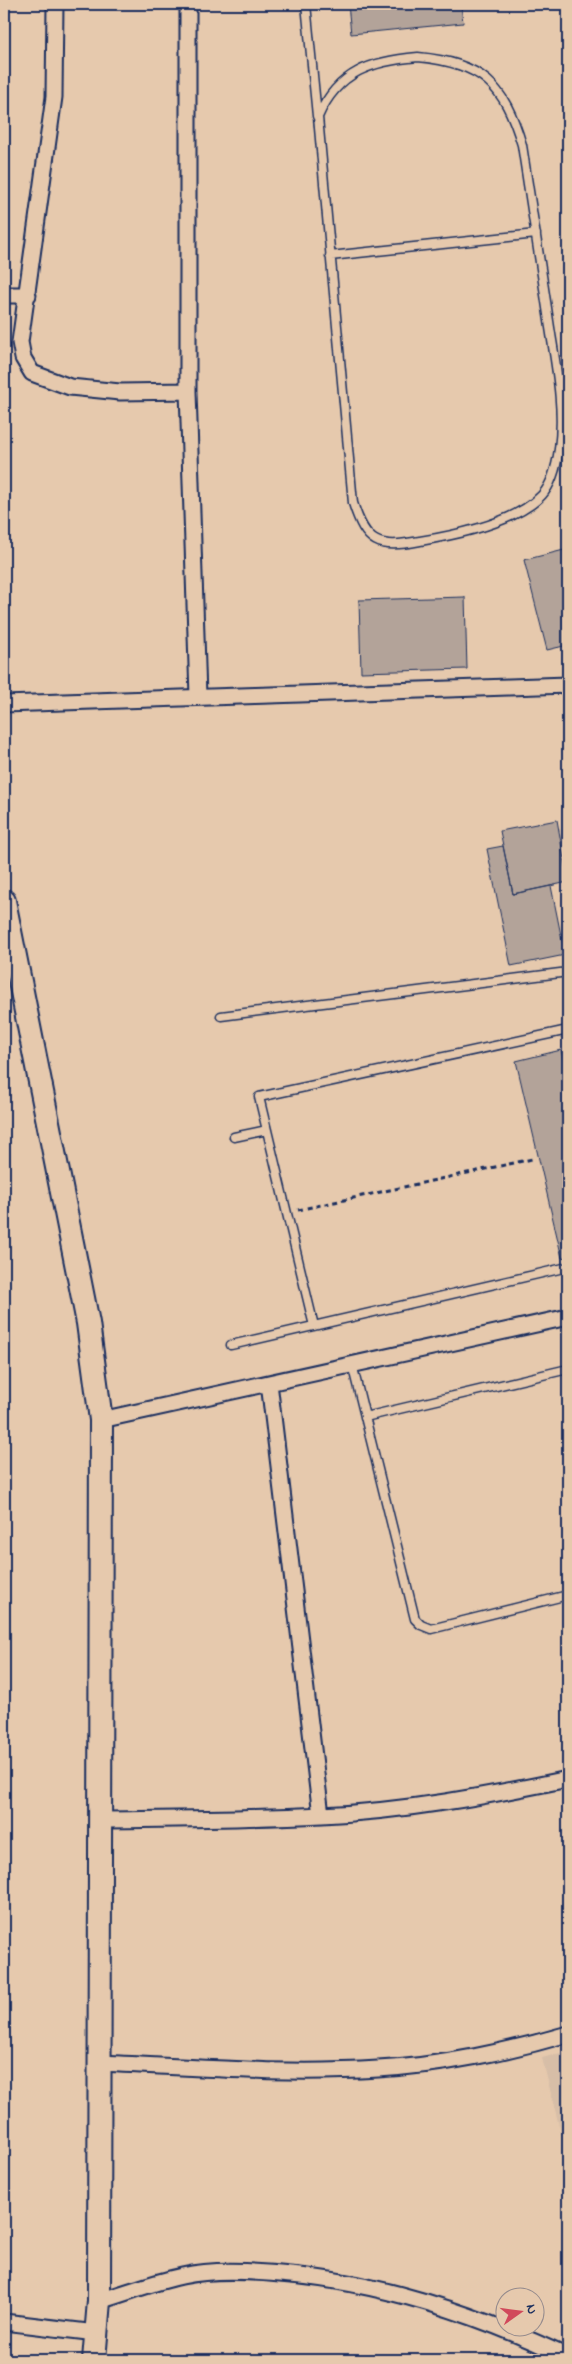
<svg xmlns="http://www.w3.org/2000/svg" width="572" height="2364" viewBox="0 0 572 2364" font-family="'Indie Flower',sans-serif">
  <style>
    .built { fill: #d7bea7 }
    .building { fill: #b3a399; stroke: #1b2f5e }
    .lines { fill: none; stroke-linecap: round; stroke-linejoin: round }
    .lane-casing { stroke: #1b2f5e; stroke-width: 11 }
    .street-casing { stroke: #1b2f5e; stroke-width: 19 }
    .secondary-casing { stroke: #1b2f5e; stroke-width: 26 }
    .path { stroke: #1b2f5e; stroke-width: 3; stroke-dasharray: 5 4; stroke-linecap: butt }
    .lane { stroke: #e6c9ad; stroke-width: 8 }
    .street { stroke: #e6c9ad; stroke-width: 15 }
    .secondary { stroke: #e6c9ad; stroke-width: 22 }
  </style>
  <rect width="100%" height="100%" fill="#e6c9ad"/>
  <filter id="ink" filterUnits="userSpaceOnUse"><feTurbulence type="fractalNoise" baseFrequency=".02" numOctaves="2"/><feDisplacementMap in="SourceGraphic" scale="10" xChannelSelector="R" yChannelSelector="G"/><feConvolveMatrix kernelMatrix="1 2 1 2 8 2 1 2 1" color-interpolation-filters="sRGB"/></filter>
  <g filter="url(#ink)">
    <path class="built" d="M568,2051V2161L542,2058Z"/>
    <path class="building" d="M348,4H461L463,23L351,34Z
      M568,549V645L547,650L524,560Z
      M465,597L467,669L361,672L359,600Z
      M557,820L568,882L513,894L500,831Z
      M503,846L513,894L551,886L565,955L511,966L487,849Z
      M561,1050L565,1068L568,1067V1256L562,1258L516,1061Z"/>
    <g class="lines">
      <defs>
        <path id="lane" d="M306,4L317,116
          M418,57C482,63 504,84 522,145C531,203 540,262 549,321C555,362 565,407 559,449C557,463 552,484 542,495C516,523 457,535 420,541C378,549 366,544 353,503L318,117C338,71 372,61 418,57Z
          M330,256L536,234
          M558,381L568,379
          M221,1016L568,972
          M234,1137L267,1130
          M314,1326L259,1097L568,1030
          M231,1345L568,1267
          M352,1364L415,1619L421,1625L431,1629L568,1595
          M365,1417L568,1369"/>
        <path id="street" d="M55,4L54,97L20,342L23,358L32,373L70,387L120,392L188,391
          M188,4V391L198,696
          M4,295H28
          M4,704L568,685
          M269,1383L321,1815
          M101,1420L568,1317
          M98,1820C173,1819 247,1819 322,1815C405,1811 487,1796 568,1779
          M98,2063C191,2067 285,2075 378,2069C439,2066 510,2051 568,2034
          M99,2301C126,2293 154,2282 182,2276C213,2269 248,2271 280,2274C381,2282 476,2314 568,2357
          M4,2322L96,2333"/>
        <path id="secondary" d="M4,901L88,1323L101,1420L99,2301L94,2360"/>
      </defs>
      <use href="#lane" class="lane-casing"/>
      <use href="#street" class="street-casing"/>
      <use href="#secondary" class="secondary-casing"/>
      <path class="path" d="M298,1210L532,1159"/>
      <use href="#lane" class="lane"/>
      <use href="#street" class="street"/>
      <use href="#secondary" class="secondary"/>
    </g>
  </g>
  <rect width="572" height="2364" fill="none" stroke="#e6c9ad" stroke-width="20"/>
  <rect x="10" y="10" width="552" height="2344" fill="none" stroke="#1b2f5e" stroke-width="2" filter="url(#ink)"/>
  <g transform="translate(520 2312) rotate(76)"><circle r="24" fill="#e6c9ad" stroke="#958b8d"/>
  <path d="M0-4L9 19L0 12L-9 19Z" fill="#d1495b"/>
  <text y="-8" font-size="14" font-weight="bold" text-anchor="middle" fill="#1b2f5e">N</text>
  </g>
</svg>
